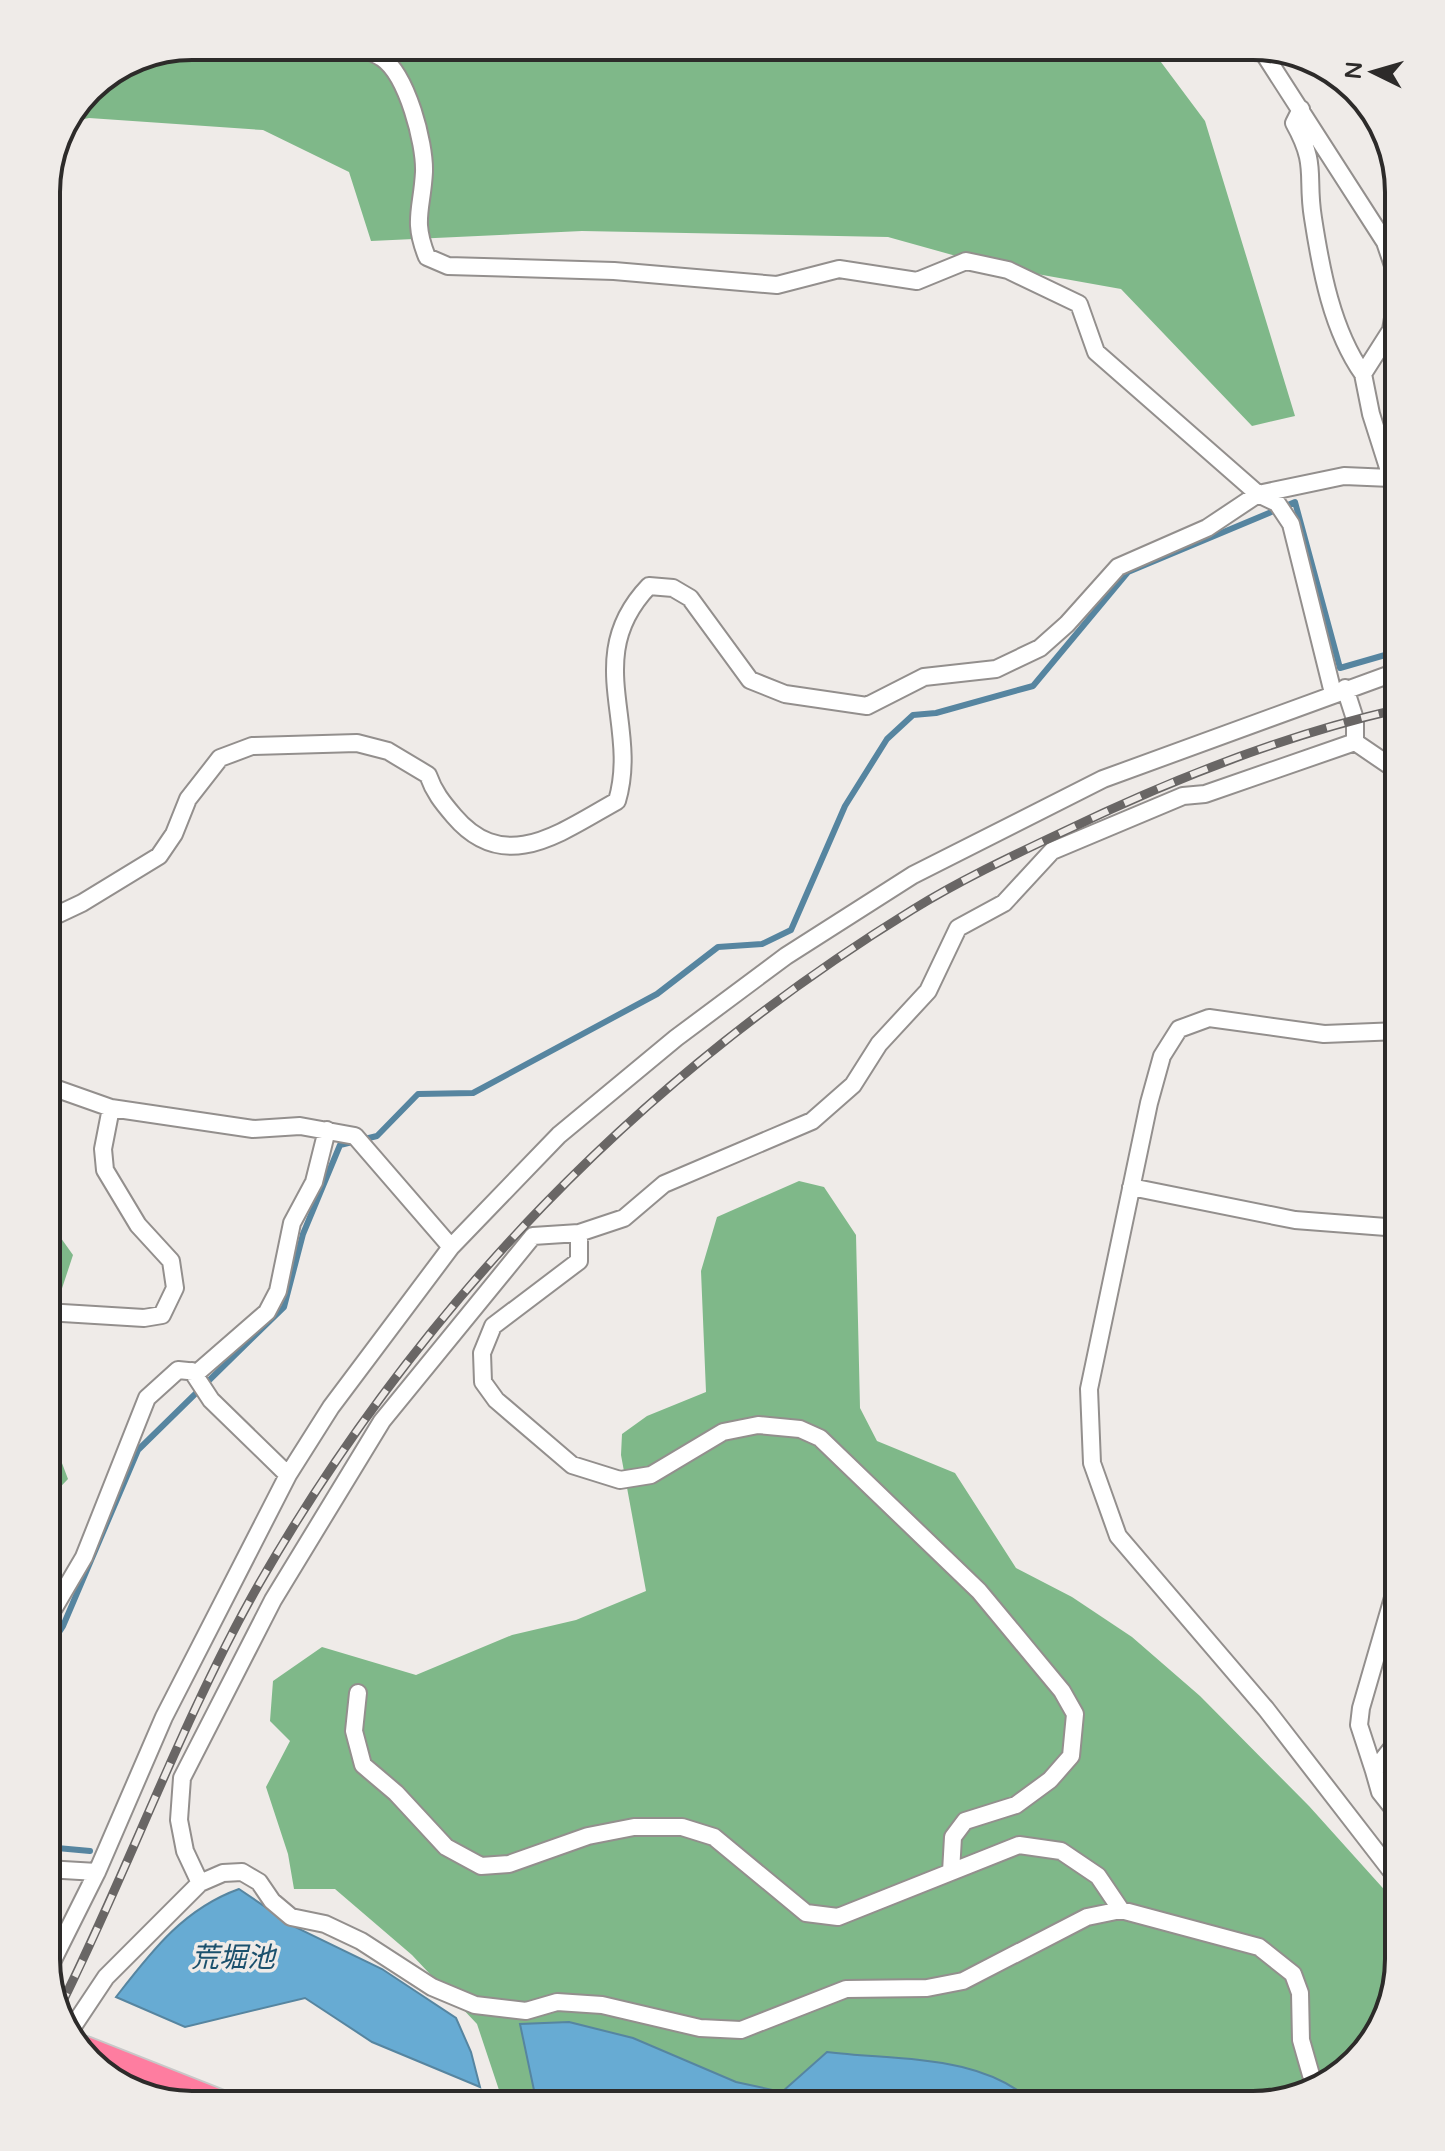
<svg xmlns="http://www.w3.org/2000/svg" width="1445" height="2151" viewBox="0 0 1445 2151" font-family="'Varela Round','Noto Sans JP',sans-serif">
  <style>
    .forest { fill: #7fb889 }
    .water { fill: #67abd3; stroke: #5685a0; stroke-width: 2 }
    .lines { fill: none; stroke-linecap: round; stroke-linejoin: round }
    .stream { stroke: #5685a0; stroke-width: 6 }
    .minor-casing { stroke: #938f8d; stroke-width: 20 }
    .motorway-casing { stroke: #c8c8c8; stroke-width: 34 }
    .minor { stroke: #fff; stroke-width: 16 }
    .motorway { stroke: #fe7da0; stroke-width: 30 }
    .rail-casing { stroke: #696665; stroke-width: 9 }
    .rail { stroke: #efebe8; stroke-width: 6; stroke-dasharray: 18; stroke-linecap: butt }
    .labels { text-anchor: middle; stroke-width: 7; stroke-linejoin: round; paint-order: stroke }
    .water-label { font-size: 28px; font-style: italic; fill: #1b506c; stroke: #efebe8 }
    .rim { fill: none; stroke: #2d2b2a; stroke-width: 4 }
  </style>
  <rect width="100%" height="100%" fill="#efebe8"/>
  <path class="forest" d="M193,46H1149L1205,121L1295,416L1252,426L1121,289L992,266L888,237L582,231L371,241L349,172L263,130L89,118L75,121L89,89L137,57Z
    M799,1181L824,1187L856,1235L860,1408L877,1441L955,1473L1016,1568L1072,1597L1132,1637L1200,1696L1309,1806L1399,1906V1959L1379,2032L1325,2086L1253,2105H504L477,2024L412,1955L335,1889H294L288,1854L266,1787L290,1741L270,1721L273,1681L322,1647L416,1675L512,1635L576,1620L646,1591L621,1455L622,1434L647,1416L706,1392L701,1271L717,1217Z
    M46,1217L73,1255L46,1337Z
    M46,1421L68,1479L46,1502Z"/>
  <path class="water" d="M239,1889L295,1927L382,1969L456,2018L471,2052L480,2087L372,2042L305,1998L185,2027L116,1997C151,1952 183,1909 239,1889Z
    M569,2022L633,2038L736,2082L782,2092L827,2052C898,2061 982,2053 1036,2105L868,2097L847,2105H591L535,2095L520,2024Z"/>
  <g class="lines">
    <path class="stream" d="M46,1652L63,1626L138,1450L284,1307L303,1234L340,1145L377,1136L418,1094L473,1093L657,994L718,947L762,944L791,930L845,806L887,739L913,715L936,713L1033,686L1128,572L1295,502L1340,668L1399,651
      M46,1847L90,1851"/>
    <defs>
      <path id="minor" d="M353,46C362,50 374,52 382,58C407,75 425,143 424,172C422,210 412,220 427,257L448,266L614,271L777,285L839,269L917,281L966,261L1008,270L1079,304L1096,352L1258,494L1344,476L1391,478L1399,474
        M1259,46L1385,242L1399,283
        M1301,109L1294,123C1318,166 1306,175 1313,218C1321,270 1332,330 1363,374
        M1399,502L1371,414L1363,374L1391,330L1399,283
        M1345,688L1355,719V742
        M1355,742L1399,772
        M46,920L82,903L159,856L174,834L188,799L220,758L252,746L357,743L388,751L428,775C434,792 442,802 454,816C505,876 561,832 617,801C640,724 581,657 649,586L673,588L690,598L750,680L785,694L867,706L924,677L996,669L1040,648L1067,624L1118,567L1207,528L1258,494L1277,503L1291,524L1333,693
        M46,1085L111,1108L253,1129L300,1126L355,1136L451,1247
        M1131,1187L1295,1220L1399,1228
        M579,1233V1261L493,1326L482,1353L483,1382L496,1400L572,1465L620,1480L651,1475L723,1432L758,1425L800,1429L820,1438L979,1591L1062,1691L1075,1714L1071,1756L1050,1780L1016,1805L965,1821L953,1837L951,1872
        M46,1312L144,1318L162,1315L175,1288L171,1261L138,1225L105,1170L103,1149L111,1108
        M192,1371L211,1400L288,1475
        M46,1612L54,1608L84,1557L147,1398L178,1370L198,1372L267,1312L278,1291L292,1223L314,1182L327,1130
        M358,1693L354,1731L363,1765L396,1793L446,1847L481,1866L509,1864L588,1836L634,1827H682L714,1837L806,1913L838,1917L1019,1845L1061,1851L1098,1876L1121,1910
        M1374,1771L1359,1725L1361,1708L1399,1577
        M1399,1816L1380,1792L1374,1771L1399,1739
        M46,1869L97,1872
        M1399,1881L1266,1709L1118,1536L1092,1463L1089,1389L1149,1103L1162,1056L1179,1029L1209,1018L1324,1034L1399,1031
        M200,1883L185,1851L179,1820L182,1778L273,1600L382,1421L533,1236L579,1233L624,1218L664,1184L812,1121L853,1085L879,1044L928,991L958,928L1004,903L1052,851L1183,796L1205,794L1355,742
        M49,1968L97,1872L164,1717L288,1475L331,1407L451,1247L559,1135L676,1038L786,956L913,875L1103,779L1399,671
        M68,2034L106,1977L200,1883L223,1873L242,1872L259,1882L272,1901L291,1917L325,1924L361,1941L432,1987L475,2005L526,2011L557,2002L602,2005L700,2028L741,2030L846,1989L927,1988L963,1981L1087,1917L1121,1910L1259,1947L1293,1974L1300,1993L1301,2040L1311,2075L1322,2086"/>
      <path id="motorway" d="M85,2052L219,2105"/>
    </defs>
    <use href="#minor" class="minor-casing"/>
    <use href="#motorway" class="motorway-casing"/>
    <use href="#minor" class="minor"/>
    <use href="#motorway" class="motorway"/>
    <defs>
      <path id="rail" d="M59,2009C129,1869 181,1721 259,1584C419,1306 639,1078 912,910C962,879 1016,854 1069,829C1175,778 1284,735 1399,709"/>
    </defs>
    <use href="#rail" class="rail-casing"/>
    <use href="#rail" class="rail"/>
  </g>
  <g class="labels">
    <g class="water-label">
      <text x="233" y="1967">荒堀池</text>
    </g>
  </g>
  <path d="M0 0H1445V2151H0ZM192 60H1253A132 132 0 0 1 1385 192V1959A132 132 0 0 1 1253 2091H192A132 132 0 0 1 60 1959V192A132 132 0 0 1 192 60Z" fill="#efebe8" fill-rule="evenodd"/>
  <path class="rim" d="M192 60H1253A132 132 0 0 1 1385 192V1959A132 132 0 0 1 1253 2091H192A132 132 0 0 1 60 1959V192A132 132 0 0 1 192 60Z"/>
  <g transform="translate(1373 72) rotate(275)" stroke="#efebe8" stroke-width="6" paint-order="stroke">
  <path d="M0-6L14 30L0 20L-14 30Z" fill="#2d2b2a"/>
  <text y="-12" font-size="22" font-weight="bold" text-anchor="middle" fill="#2d2b2a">N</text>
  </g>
</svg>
